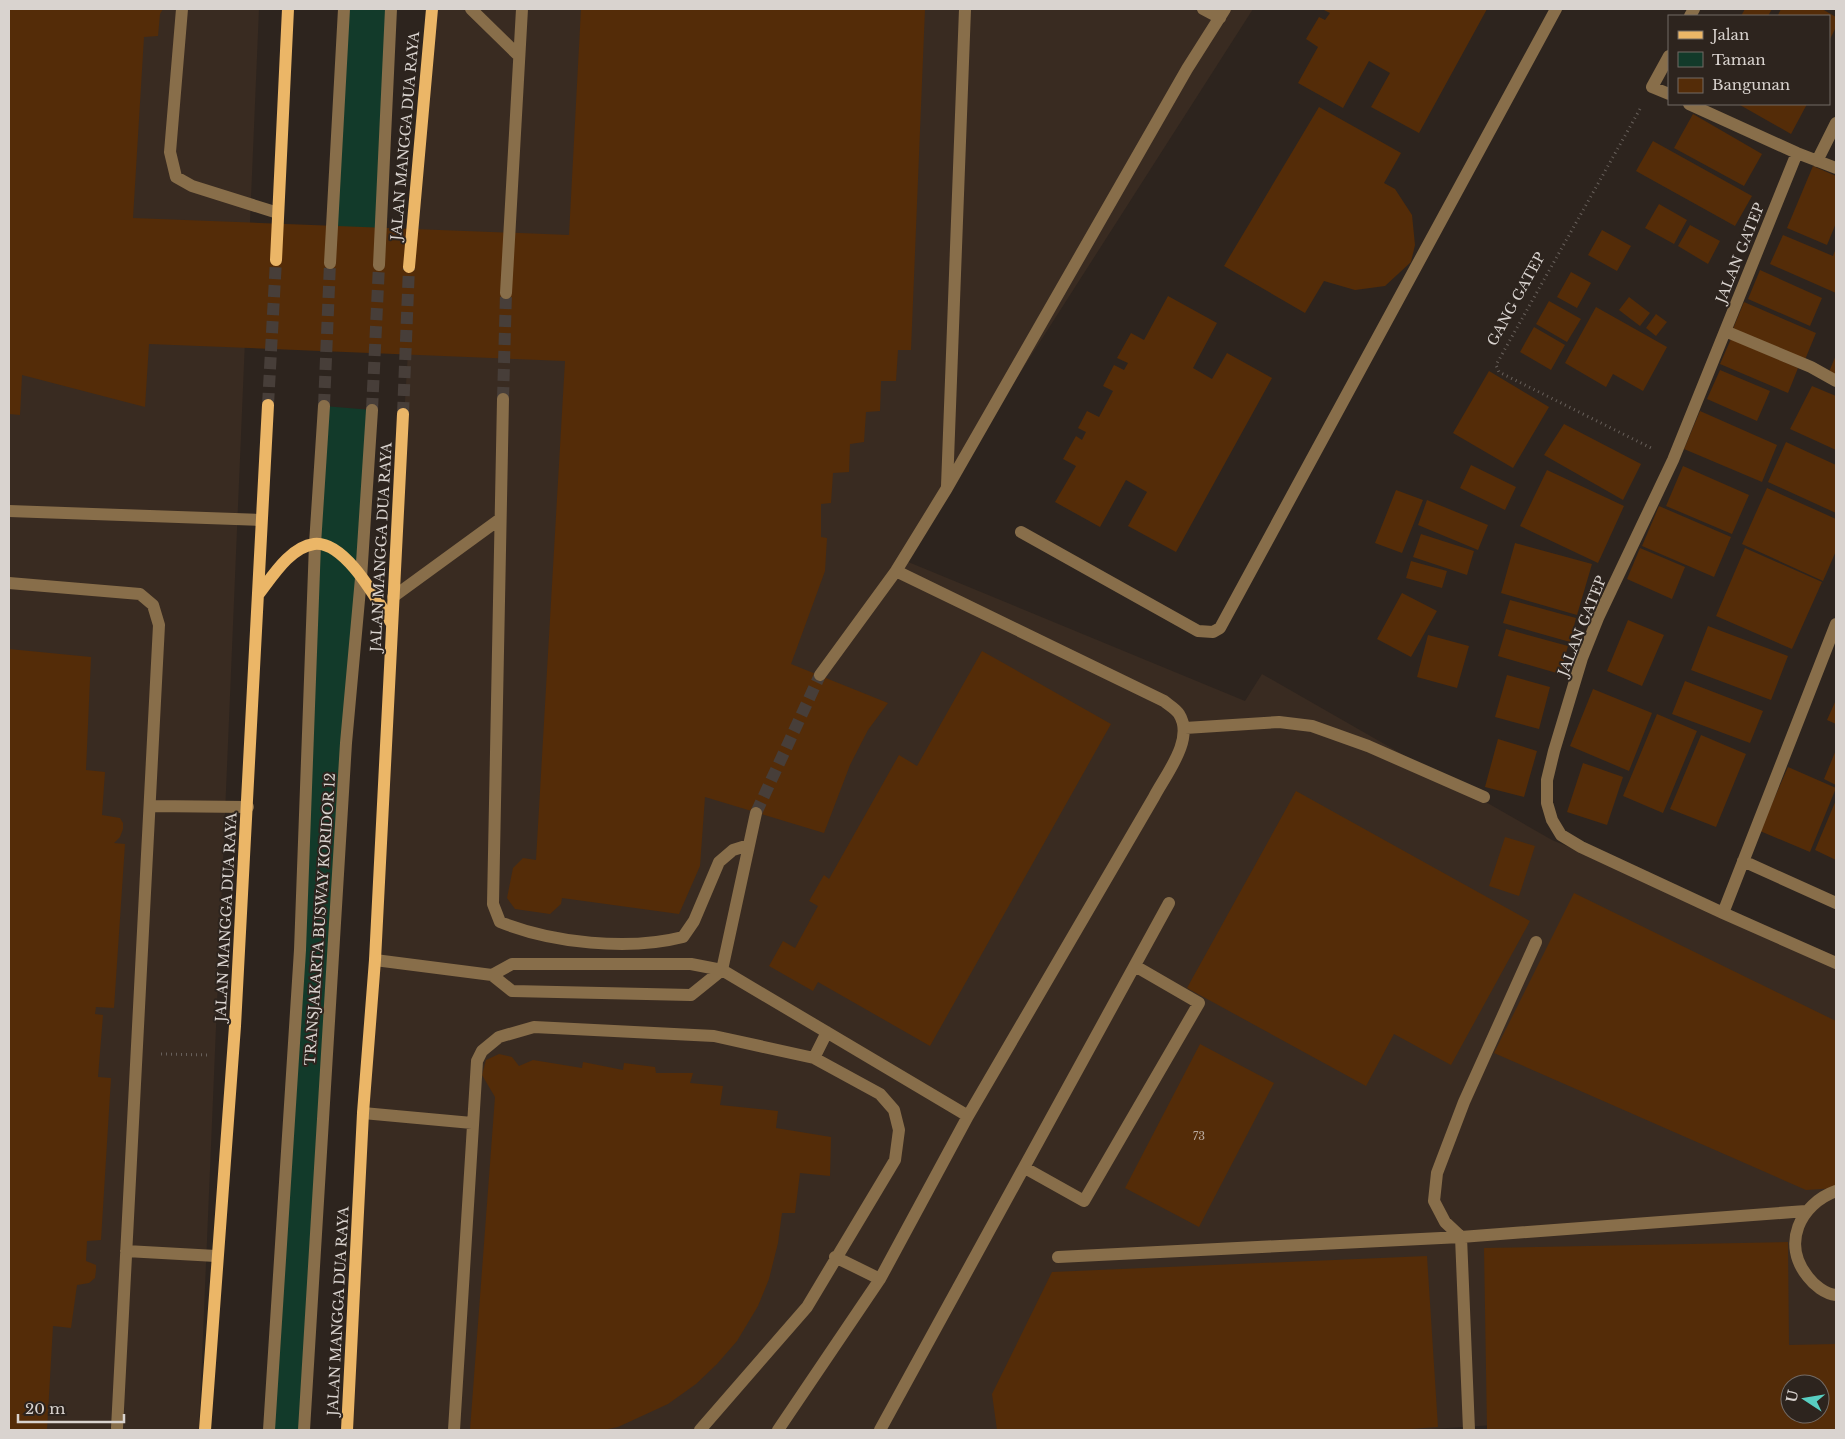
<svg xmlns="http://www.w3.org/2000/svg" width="1845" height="1439" viewBox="0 0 1845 1439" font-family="'Libre Baskerville',serif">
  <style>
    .built { fill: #392b21 }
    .green { fill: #123a2a }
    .building { fill: #542c08; fill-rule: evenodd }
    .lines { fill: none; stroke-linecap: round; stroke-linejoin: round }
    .minor-tunnel { stroke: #473e39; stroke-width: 12; stroke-dasharray: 12 6; stroke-linecap: butt }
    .major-tunnel { stroke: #473e39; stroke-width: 12; stroke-dasharray: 12 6; stroke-linecap: butt }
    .path { stroke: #68605b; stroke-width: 3; stroke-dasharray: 1 4; stroke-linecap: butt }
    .minor { stroke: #886e4a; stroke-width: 12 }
    .major { stroke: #ebb667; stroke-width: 12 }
    .labels { text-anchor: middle; stroke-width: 4; stroke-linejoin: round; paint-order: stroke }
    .number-label { font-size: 11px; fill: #b8a99d }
    .street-label { font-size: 14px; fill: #d9d3cf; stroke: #2d241e }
  </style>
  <rect width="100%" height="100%" fill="#2d241e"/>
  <path class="built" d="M9,9H259L199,1430H9Z
    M429,9H1253L901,559L1245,701L1262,674L1552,840L1836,956V1404L1820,1405V1384H1790V1406L1416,1430H342Z"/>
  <path class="green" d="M345,9H391L379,265L330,263Z
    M324,406L372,410L304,1430H269Z"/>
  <path class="building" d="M9,9H163L160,14L158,36L144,37L133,218L569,235L581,9H925L911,350H898L896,381H881L880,411L866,412L864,442L850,444L849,472L833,473L831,503L821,504V537L827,538L825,571L791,664L888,703L868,730L850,765L824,833L705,797L700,866L679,914L562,898L561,904L550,914L515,909L507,898L513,868L523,858L536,860L565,361L149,344L145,407L22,375L20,415L9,414Z
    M1322,9H1487L1419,133L1371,107L1390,73L1369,61L1343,108L1298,83L1318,47L1306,39L1319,17L1325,20L1330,13Z
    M1745,9H1772L1768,16H1741Z
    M1781,9H1822L1836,17V27L1829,41V16H1779L1778,15Z
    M1741,104H1807L1791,134L1740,105Z
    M1319,107L1401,153L1384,183L1395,189L1412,215L1415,245L1411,262L1385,286L1355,290L1324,281L1305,313L1224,266Z
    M1693,114L1762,154L1744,186L1674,148Z
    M1653,141L1752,196L1735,226L1636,171Z
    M1813,166L1836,176V223L1827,245L1787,228Z
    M1659,204L1687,220L1674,244L1645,228Z
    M1690,225L1720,241L1708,264L1678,246Z
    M1602,230L1631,246L1617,271L1588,255Z
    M1783,235L1833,256L1836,248V293L1770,264Z
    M1760,270L1822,298L1810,326L1748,299Z
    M1571,272L1591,283L1577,308L1557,297Z
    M1168,296L1217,323L1193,368L1212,379L1227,353L1272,378L1176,552L1128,526L1147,492L1126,480L1100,527L1055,502L1076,466L1063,459L1076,436L1082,440L1086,432L1078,428L1087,411L1099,417L1113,391L1103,386L1114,365L1124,370L1128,363L1117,358L1131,333L1144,340Z
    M1629,297L1650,313L1640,326L1619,310Z
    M1549,301L1581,319L1567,342L1536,324Z
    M1744,302L1816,333L1804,362L1732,331Z
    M1596,307L1667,347L1643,391L1613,374L1606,387L1565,363Z
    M1656,314L1667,322L1656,336L1646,328Z
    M1534,327L1565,345L1551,370L1520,352Z
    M1731,339L1798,368L1788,393L1720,364Z
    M1836,355V376L1829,372Z
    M1720,370L1770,391L1757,421L1707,399Z
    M1489,371L1549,407L1513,468L1453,433Z
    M1812,386L1836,396V450L1790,429Z
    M1700,411L1777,445L1762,482L1684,449Z
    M1564,424L1641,464L1623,500L1544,455Z
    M1786,442L1836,465V513L1768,482Z
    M1471,465L1516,487L1505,510L1460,488Z
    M1683,466L1749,495L1732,534L1666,506Z
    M1547,470L1624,506L1598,563L1520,526Z
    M1767,488L1836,519V551L1823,581L1742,544Z
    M1396,490L1423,500L1402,553L1375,543Z
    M1427,500L1488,525L1478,550L1418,525Z
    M1659,506L1731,537L1714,577L1642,546Z
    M1421,534L1474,551L1467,575L1413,557Z
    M1515,543L1592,564L1577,615L1501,593Z
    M1640,548L1685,567L1672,599L1627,579Z
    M1745,548L1822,582L1792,649L1716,616Z
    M1411,561L1447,571L1442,588L1406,578Z
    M1402,593L1437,611L1411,657L1377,639Z
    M1510,600L1576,618L1570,642L1503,623Z
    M1628,620L1664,635L1642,686L1607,671Z
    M1708,626L1788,656L1771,700L1691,670Z
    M1506,629L1568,646L1560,674L1498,656Z
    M1428,635L1469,646L1457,688L1417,677Z
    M9,649L91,657L86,770L105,772L102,815L120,818L123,823V829L120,837L114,843L125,844L114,1008L96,1007L95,1014L103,1015L98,1077L111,1078L101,1240L87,1241L86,1261L96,1265V1270L95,1278L89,1283L77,1285L71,1328L53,1326L47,1430H9Z
    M982,651L1111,724L930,1046L818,982L813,991L769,966L783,941L795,948L818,906L809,901L824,875L829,879L899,755L917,766Z
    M1507,675L1550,687L1539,729L1495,717Z
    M1685,681L1763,711L1750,743L1672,714Z
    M1593,689L1652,713L1629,771L1570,746Z
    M1836,700V724L1827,720Z
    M1657,714L1697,731L1663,813L1623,796Z
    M1701,735L1746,754L1716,827L1670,809Z
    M1498,739L1537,751L1524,797L1485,787Z
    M1836,750V785L1824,779Z
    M1583,763L1623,777L1607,825L1567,812Z
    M1788,767L1836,788L1810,852L1760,831Z
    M1296,791L1530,921L1451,1065L1394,1034L1366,1086L1187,988Z
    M1836,800V860L1815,850Z
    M1505,837L1535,846L1519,896L1489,886Z
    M1574,893L1836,1021V1188L1806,1190L1494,1053Z
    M1200,1044L1274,1083L1199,1227L1125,1188Z
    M499,1054L512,1057L519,1066L533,1060L582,1068L583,1062L623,1070L624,1063L655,1067L656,1073H693L690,1083L723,1086L720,1105L778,1111L776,1128L831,1137L830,1176L800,1173L795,1213H782L778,1243L769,1279L758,1306L737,1341L717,1364L696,1384L668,1404L618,1427L603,1430H470L495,1097L482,1075L486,1060Z
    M1788,1242L1789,1345L1836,1344V1429L1487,1430L1484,1248ZM1790,1384H1820V1414H1790Z
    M1427,1256L1438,1427L1397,1430H997L992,1394L1052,1272Z"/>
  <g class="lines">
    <path class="minor-tunnel" d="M503,399L506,293
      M324,406L330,263
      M372,410L379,265
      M756,813L820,675"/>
    <path class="major-tunnel" d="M268,405L276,260
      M403,414L409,267"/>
    <path class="path" d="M1640,109L1496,365L1499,372L1653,449
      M161,1054L210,1055"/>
    <path class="minor" d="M182,9L170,152L176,177L192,186L278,213
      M471,9L519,56
      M1203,9L1220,18
      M1690,16L1694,9
      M1669,56L1652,87L1669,94
      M1689,104L1797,153L1836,168
      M1797,153L1673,460L1598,618L1582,658L1554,751L1547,780V803L1552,820L1561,835L1581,847L1723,913L1836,963
      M1817,161L1836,123
      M330,263L344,9
      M379,265L391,9
      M506,293L522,9
      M1725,331L1811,367L1836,381
      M503,399L493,904L500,922C553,943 628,951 683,937L694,921L719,862L733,850L749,845
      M947,486L965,9
      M9,511L261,520
      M1021,532L1198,631L1213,632L1220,628L1556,9
      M9,583L140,594L153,605L159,625L117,1428
      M393,597L500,519
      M820,675L896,571L947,488L1187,69L1225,9
      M1185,728L1279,722L1312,726L1368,746L1484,797
      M150,806L248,807
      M1743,861L1836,903
      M1723,913L1836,624
      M1536,942L1464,1102L1437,1173L1434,1201L1445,1222L1461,1237L1806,1211
      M375,960L492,975L512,964H691L722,970L756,813
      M492,975L512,991L691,995L722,970L968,1116
      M814,1058L827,1032
      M363,1113L472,1123
      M1025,1168L1084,1201L1199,1003L1135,966
      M1836,1191C1800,1204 1781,1244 1808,1277C1814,1285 1825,1294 1836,1295
      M126,1251L216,1256
      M835,1257L880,1279
      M1058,1257L1461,1237L1469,1430
      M269,1430L300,950L315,544L324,406
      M304,1430L346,743L361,578L372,410
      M454,1430L477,1061L482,1051L499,1037L534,1027L714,1036L814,1058L880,1094L894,1110L899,1130L895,1160L807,1307L700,1430
      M778,1430L880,1279L968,1116L1154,797C1166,774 1195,739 1179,714C1176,709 1169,705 1164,701L896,571
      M880,1430L1169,903"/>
    <path class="major" d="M276,260L288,9
      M409,267L432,9
      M258,595C272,577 290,547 314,544C345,540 378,602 392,624
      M205,1430L235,1026L268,405
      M347,1430L363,1113L375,960L403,414"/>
  </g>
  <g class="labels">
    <g class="number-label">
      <text x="1199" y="1140">73</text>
    </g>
    <g class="street-label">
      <text transform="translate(405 136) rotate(-85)" y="5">JALAN MANGGA DUA RAYA</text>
      <text transform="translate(1740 253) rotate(-68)" y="5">JALAN GATEP</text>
      <text transform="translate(1516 299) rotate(-61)" y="5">GANG GATEP</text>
      <text transform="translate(381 547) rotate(-87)" y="5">JALAN MANGGA DUA RAYA</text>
      <text transform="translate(1582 626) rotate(-68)" y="5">JALAN GATEP</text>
      <text transform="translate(226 917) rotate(-87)" y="5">JALAN MANGGA DUA RAYA</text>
      <text transform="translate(320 919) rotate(-86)" y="5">TRANSJAKARTA BUSWAY KORIDOR 12</text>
      <text transform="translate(338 1311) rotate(-87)" y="5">JALAN MANGGA DUA RAYA</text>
    </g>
  </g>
  <rect width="1845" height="1439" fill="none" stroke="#d9d3cf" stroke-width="20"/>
  <rect x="1668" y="15" width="162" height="90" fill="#2d241e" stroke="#726a65"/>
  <rect x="1678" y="31" width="25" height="8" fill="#ebb667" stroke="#726a65"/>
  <text x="1712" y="40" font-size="15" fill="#d9d3cf">Jalan</text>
  <rect x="1678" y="52" width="25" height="15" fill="#123a2a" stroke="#726a65"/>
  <text x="1712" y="65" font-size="15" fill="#d9d3cf">Taman</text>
  <rect x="1678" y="78" width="25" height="15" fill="#542c08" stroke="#726a65"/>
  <text x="1712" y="90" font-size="15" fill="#d9d3cf">Bangunan</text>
  <g transform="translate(1805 1399) rotate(282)"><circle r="24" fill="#2d241e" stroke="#726a65"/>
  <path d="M0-4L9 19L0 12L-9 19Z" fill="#58cec1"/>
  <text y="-8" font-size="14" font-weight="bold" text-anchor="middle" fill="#d9d3cf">U</text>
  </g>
  <path d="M18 1414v8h106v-8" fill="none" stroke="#d9d3cf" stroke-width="2.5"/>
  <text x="25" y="1414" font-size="15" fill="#d9d3cf" stroke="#2d241e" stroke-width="4" paint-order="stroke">20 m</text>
</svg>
